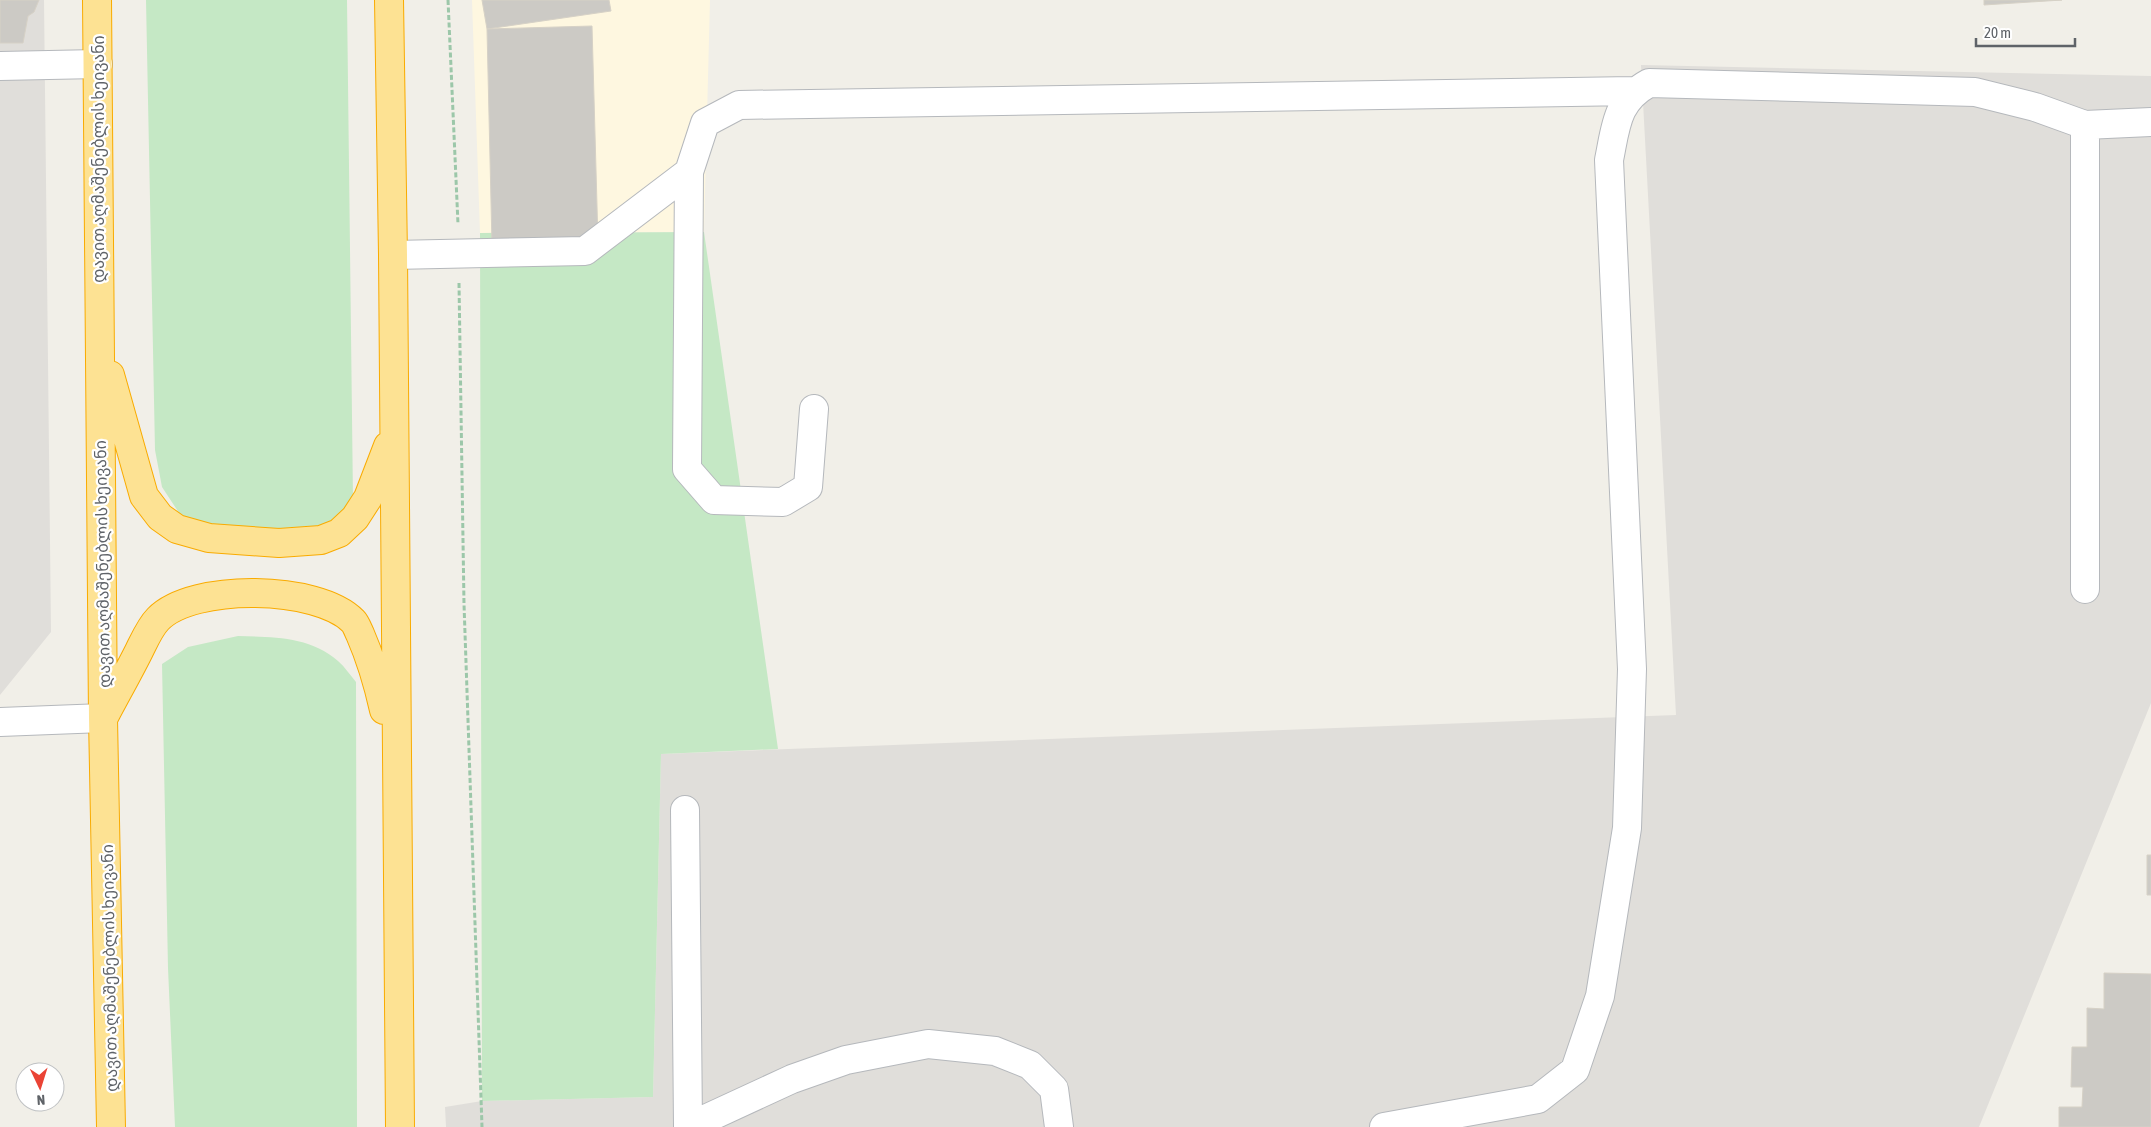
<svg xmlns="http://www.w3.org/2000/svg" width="2151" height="1127" viewBox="0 0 2151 1127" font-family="'Asap Condensed','Noto Sans Georgian',sans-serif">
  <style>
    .commercial { fill: #fef7e0 }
    .industrial { fill: #e0deda }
    .green { fill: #c5e8c5 }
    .building { fill: #cccac5; stroke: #d6d1c6 }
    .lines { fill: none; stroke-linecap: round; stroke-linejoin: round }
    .minor-casing { stroke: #b5b8bc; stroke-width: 30 }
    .highway-casing { stroke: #f9ab00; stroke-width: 30 }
    .path { stroke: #9cc7a9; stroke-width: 3; stroke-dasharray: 5 2.5; stroke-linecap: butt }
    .minor { stroke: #fff; stroke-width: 28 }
    .highway { stroke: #fde293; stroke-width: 28 }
    .labels { text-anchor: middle; stroke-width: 4.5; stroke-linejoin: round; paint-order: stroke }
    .street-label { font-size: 16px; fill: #5f6368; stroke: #fff }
  </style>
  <rect width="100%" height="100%" fill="#f1efe8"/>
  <path class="commercial" d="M472,0H710L704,232L480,233Z"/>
  <path class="industrial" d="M0,0H44L51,632L0,695Z
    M1641,65L2151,76V703L1979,1127H446L445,1107L482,1101L653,1097L661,754L1676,715Z"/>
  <path class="green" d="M146,0H347L353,499L336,522L308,536L185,522L162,487L155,450Z
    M704,232L778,749L661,754L653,1097L482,1101L480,233Z
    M238,636C272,637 310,636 338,661C345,667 350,675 356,682L357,1127H175L168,968L162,664L188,647Z"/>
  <path class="building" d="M0,0H39L34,12L28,16L23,43H0Z
    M482,0H609L611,11L487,29Z
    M1984,0H2062L1984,5Z
    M592,26L598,242L492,245L487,29Z
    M2147,855H2151V895H2147Z
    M2104,973L2151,974V1127H2059V1107H2082L2083,1087H2071L2072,1047H2087V1008L2104,1009Z"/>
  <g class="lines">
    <defs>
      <path id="minor" d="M0,66L98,64
        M2085,125V589
        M689,172L687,469L714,500L783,502L808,487L814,409
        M393,255L585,251L689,172L705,123L739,105L1633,91
        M0,722L103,718
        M685,810L688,1126
        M688,1127L792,1079L846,1060L928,1044L995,1051L1030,1065L1054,1089L1059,1127
        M1384,1127L1538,1099L1575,1070L1600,996L1627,828L1632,669L1609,160C1616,126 1616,101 1649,83L1975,92L2035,107L2085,125L2151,122"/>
      <path id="highway" d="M97,0L103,718L111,1127
        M389,0L393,255L400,1127
        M110,375L144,496L160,517L177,529L209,538L279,543L321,540L339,533L355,518L368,498L388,446
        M105,715C116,694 128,673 139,651C144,641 150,627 158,619C193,583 318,585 353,621C356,624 358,630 360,634C371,659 378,683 384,710"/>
    </defs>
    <use href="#minor" class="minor-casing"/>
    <use href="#highway" class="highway-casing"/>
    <path class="path" d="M448,0L458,224
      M459,283L464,604L482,1127"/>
    <use href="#minor" class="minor"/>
    <use href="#highway" class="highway"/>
  </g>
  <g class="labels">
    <g class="street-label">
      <text transform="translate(98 159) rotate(-90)" y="6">დავით აღმაშენებლის ხეივანი</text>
      <text transform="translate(102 564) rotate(-91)" y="6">დავით აღმაშენებლის ხეივანი</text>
      <text transform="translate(109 968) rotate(-91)" y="6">დავით აღმაშენებლის ხეივანი</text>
    </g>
  </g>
  <g transform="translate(40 1087) rotate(176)"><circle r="24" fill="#ffffff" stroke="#bfc1c3"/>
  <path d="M0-4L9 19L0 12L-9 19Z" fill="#ea4335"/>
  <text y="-8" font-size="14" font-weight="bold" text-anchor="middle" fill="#5f6368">N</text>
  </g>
  <path d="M1976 38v8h99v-8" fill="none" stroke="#5f6368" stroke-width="2.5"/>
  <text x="1984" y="38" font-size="15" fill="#5f6368" stroke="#ffffff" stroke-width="4" paint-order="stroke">20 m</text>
</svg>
